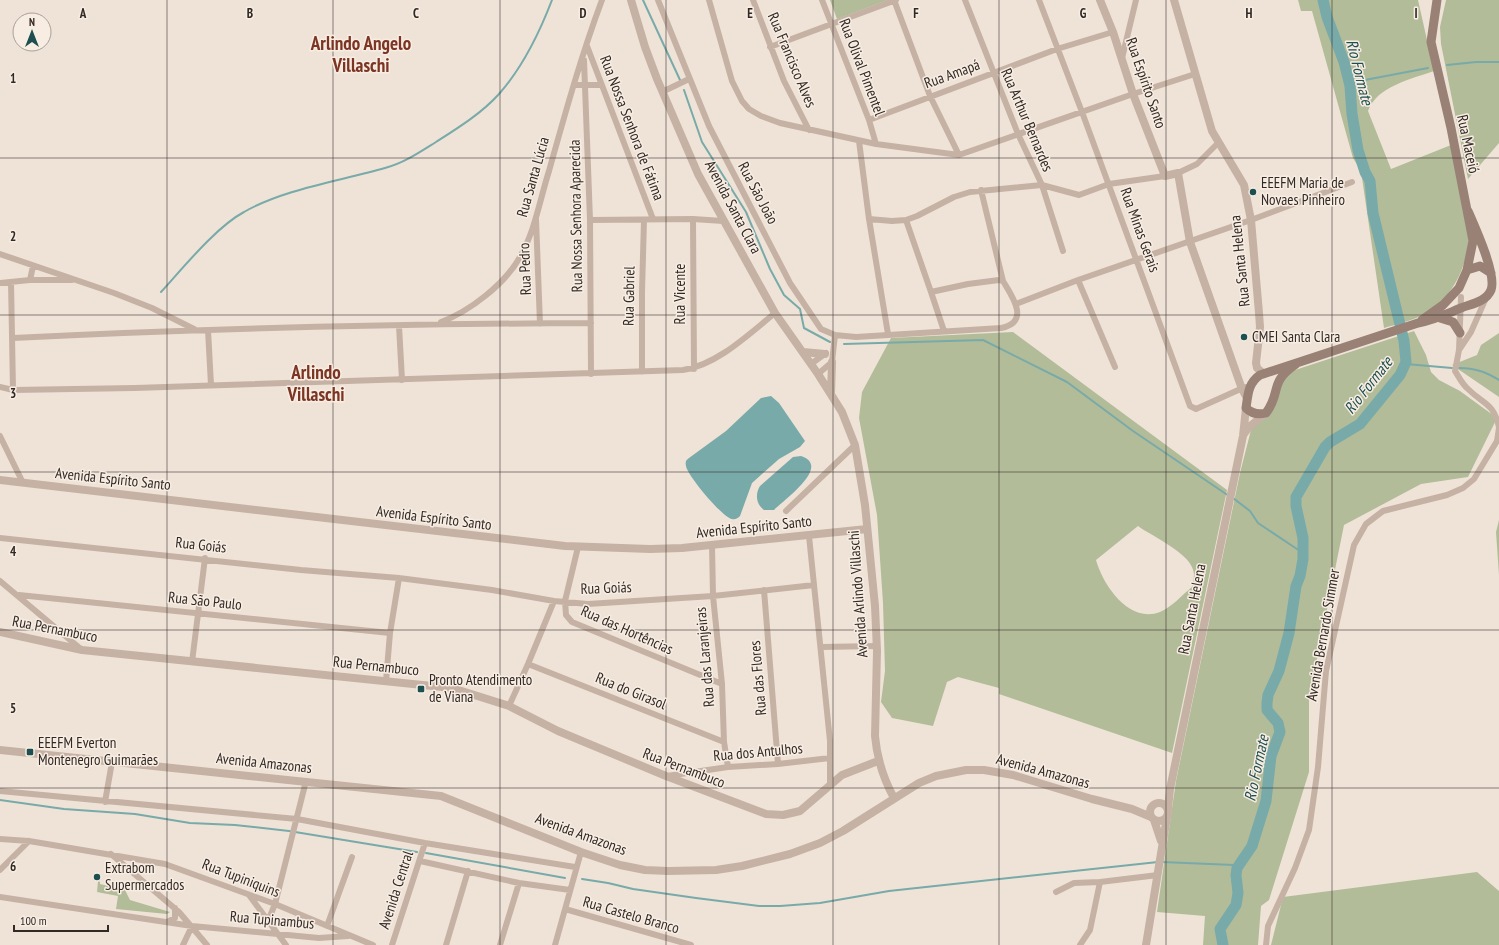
<svg xmlns="http://www.w3.org/2000/svg" width="1499" height="945" viewBox="0 0 1499 945" font-family="'PT Sans Narrow',sans-serif">
  <style>
    .green { fill: #b2bc99; fill-rule: evenodd }
    .water { fill: #78aaa9 }
    .lines { fill: none; stroke-linecap: round; stroke-linejoin: round }
    .stream { stroke: #78aaa9; stroke-width: 2 }
    .river { stroke: #78aaa9; stroke-width: 11 }
    .minor { stroke: #c6b2a4; stroke-width: 6 }
    .tertiary { stroke: #c6b2a4; stroke-width: 8 }
    .secondary { stroke: #998176; stroke-width: 9 }
    .grid { fill: none; stroke: #322925; stroke-width: 1; stroke-opacity: 0.55 }
    .poi-dot { fill: #1e4f50; stroke: #f7ede3; stroke-width: 1.5 }
    .labels { text-anchor: middle; stroke-width: 3; stroke-linejoin: round; paint-order: stroke }
    .street-label { font-size: 15px; fill: #322925; stroke: #f7ede3 }
    .poi-label { font-size: 15px; fill: #322925; stroke: #f7ede3; text-anchor: start }
    .water-label { font-size: 16px; font-style: italic; fill: #1e4f50; stroke: #f7ede3 }
    .district-label { font-size: 19px; font-weight: bold; fill: #7c3423; stroke: #f7ede3 }
    .grid-label { font-size: 13px; text-anchor: middle; font-weight: bold; fill: #322925; stroke: #f7ede3; stroke-width: 3; stroke-linejoin: round; paint-order: stroke }
  </style>
  <rect width="100%" height="100%" fill="#efe3d7"/>
  <path class="green" d="M830,0H888L837,19Z
    M1298,0H1418L1434,71C1412,79 1377,86 1368,111L1391,169L1451,145L1469,241C1465,271 1451,300 1423,315C1411,321 1397,324 1384,328L1361,171L1353,158L1312,11H1301Z
    M1446,0H1499V143L1468,179L1441,44L1440,27Z
    M1414,331L1426,355L1431,372L1439,380L1460,391L1497,418L1468,477L1421,484L1344,525L1309,699V772L1269,900L1261,906L1258,945H1203L1205,916L1157,912L1176,781L1240,473L1252,426L1264,417L1277,385L1289,372Z
    M1013,332L1227,490L1172,753L999,694V688L958,677L947,682L933,726L892,718L881,702L885,671L883,603L877,515L859,418L862,392L891,338ZM1138,526C1153,537 1193,554 1194,574C1194,578 1193,583 1192,587C1182,595 1172,607 1160,612C1129,624 1103,585 1096,560Z
    M1499,333V397L1452,365L1477,355L1481,345Z
    M1499,520V575L1496,532Z
    M1477,872L1499,891V945H1271L1283,897Z
    M98,881L100,882V884L125,890L130,900L170,912L167,914L116,909L118,896L97,892Z"/>
  <path class="water" d="M771,396L779,403L805,441L800,447L779,459L752,483L740,516C738,518 735,520 732,519C723,518 687,475 686,466C685,462 686,460 689,458L726,431L761,398Z
    M801,456C832,466 784,500 774,510H764C756,504 755,494 760,486L793,457Z"/>
  <g class="lines">
    <path class="stream" d="M643,0L680,80
      M1447,65L1476,62H1499
      M1349,83L1428,68
      M684,90L702,142L746,212L770,269L784,295L800,309L804,328L830,342
      M161,292C183,268 216,227 244,212C284,189 340,181 385,168C404,163 420,152 436,142C458,128 482,113 499,94C523,67 539,34 552,0
      M844,344L983,340L1067,382L1133,431L1229,496
      M1406,364L1452,368
      M1459,368C1475,368 1486,372 1499,380
      M1233,498L1250,511L1258,523L1303,553
      M0,800L64,809L135,814L190,823L235,825L289,831L417,852
      M426,853L565,878
      M1162,862L1234,865L1237,867
      M582,879L608,883L633,889L696,898L759,906H780L820,903L889,891L1158,862"/>
    <path class="river" d="M1223,945L1220,929L1236,905L1238,893L1236,875L1237,868L1252,846L1266,801L1271,756L1280,732L1278,723L1267,710V703L1268,695L1279,671L1289,633L1296,586L1300,576L1303,559V538L1296,506V497L1325,447L1330,442L1360,424L1400,375L1406,362L1404,341L1373,213L1370,181L1365,172L1358,150L1352,114L1350,86L1344,62L1327,17L1323,0"/>
    <path class="minor" d="M658,0L709,126L790,283L821,329L835,335L856,337L1001,328C1031,322 1012,296 1003,281L999,280L968,284L931,292L944,331
      M709,0L732,81L742,101L749,109L761,116L780,123L876,144L959,155L1133,94L1195,74
      M753,0L784,81L809,130
      M822,0L869,120L876,144
      M894,0L930,96L959,155
      M965,0L1018,134L1042,185L1063,251
      M1039,0L1082,112L1190,406L1196,409L1245,387
      M587,46L653,219
      M770,47L896,0
      M1122,58L1136,0
      M584,60L590,220L591,374
      M574,85H600
      M662,92L689,79
      M869,120L1057,49L1113,32
      M859,141L869,219L888,334
      M1178,173L1197,164L1219,142
      M981,190L1003,281
      M536,219L540,324
      M693,219L694,369
      M869,219L892,221L906,220L917,216L954,197L970,192L1042,185L1079,195L1109,184L1165,176
      M590,220L693,219L723,221
      M906,220L931,292
      M0,254L114,293L152,308L194,329
      M30,280L33,266
      M1078,280L1115,367
      M11,282L13,390
      M0,283L30,280H72
      M1461,297L1459,350L1455,371C1459,377 1462,384 1468,389C1484,405 1493,402 1499,427
      M1016,304L1078,280L1251,220L1352,182
      M441,322C470,311 505,284 520,257C535,231 540,199 549,171C565,114 581,56 602,0
      M399,326L402,380
      M208,330L211,385
      M13,338C205,328 398,324 591,323
      M1459,350L1471,332L1486,298
      M811,364L826,353
      M642,372V292L644,220
      M818,374L832,362L835,335
      M0,387L13,390L135,388L683,370C717,365 749,334 775,313
      M0,436L23,483
      M786,511L855,445
      M809,536L830,741V784
      M0,538L301,570L399,578L492,590L554,601L588,604L713,596L814,585
      M712,545L713,596L722,684L724,742L728,767
      M578,547L565,601L566,615L572,622L722,684
      M0,581L82,650
      M764,590L778,764
      M19,595L390,633
      M821,647L877,646
      M192,662L205,558
      M528,664L724,742
      M386,681L390,633L399,578
      M509,706L528,664L554,601
      M667,776L728,767L778,764L830,758
      M0,791L297,819L425,843L575,867
      M105,802L112,762
      M0,839L29,841L165,864L275,904L373,945
      M111,854L179,912L207,945
      M420,861L519,883L570,890
      M0,870L29,841
      M1056,892L1074,883L1100,882
      M249,895L286,945
      M0,897L192,926L319,938L348,936
      M565,909L691,945
      M268,921L275,904L306,781
      M167,922L175,918V908
      M327,926L352,857
      M183,945L192,926
      M392,945L425,843
      M446,945L468,871
      M500,945L519,883
      M555,945L581,852
      M1080,945L1090,930L1100,882L1158,875
      M1266,945L1268,926L1295,868L1309,830L1318,767L1326,671L1354,545L1366,524L1383,511L1447,495L1463,488L1474,479L1497,441L1499,428"/>
    <path class="tertiary" d="M631,0L645,47L657,79L698,174L775,313L818,374L842,412L855,445L865,505L875,606L877,651L875,736C877,758 883,778 894,798
      M1100,0L1113,32L1133,94L1165,176L1178,173L1190,242L1242,389L1247,398
      M1174,0L1212,131L1244,185L1251,220L1259,313L1260,327L1256,363L1257,368L1264,374
      M803,352L825,354
      M831,394L832,362
      M1244,434L1249,427L1266,413
      M0,480L565,546L650,549L682,548L867,529
      M0,632L82,650L452,688L509,706L558,731L666,776L766,814L783,815L800,811L842,775L878,761
      M0,750L441,796L581,852L620,865L645,870L668,871L716,870L742,866L790,854L820,843L843,831L919,783L936,776L966,770H984L1013,775L1092,799L1132,809L1151,817
      M1150 812a9 9 0 1 1 18 0a9 9 0 1 1-18 0Z
      M1168,809L1170,789L1243,436L1246,408
      M1154,820L1161,841
      M1146,945L1167,817"/>
    <path class="secondary" d="M1467,270L1480,266L1491,273
      M1440,318L1453,322L1460,333
      M1422,320L1443,305L1459,288L1467,270L1473,241L1451,128L1431,42L1437,0
      M1296,364C1268,383 1282,392 1266,413C1258,415 1252,414 1246,408C1248,395 1248,383 1260,375L1418,323C1434,320 1446,314 1461,308C1471,304 1486,302 1491,290C1497,275 1475,227 1468,211"/>
  </g>
  <path class="grid" d="M167,0V945M333,0V945M500,0V945M666,0V945M833,0V945M999,0V945M1166,0V945M1332,0V945M0,158H1499M0,315H1499M0,472H1499M0,630H1499M0,788H1499"/>
  <g class="poi-dot">
    <circle cx="1253" cy="192" r="4"/>
    <circle cx="1244" cy="337" r="4"/>
    <rect x="417" y="685" width="8" height="8" rx="2"/>
    <rect x="26" y="748" width="8" height="8" rx="2"/>
    <circle cx="97" cy="877" r="4"/>
  </g>
  <g class="labels">
    <g class="street-label">
      <text transform="translate(792 60) rotate(67)" y="5">Rua Francisco Alves</text>
      <text transform="translate(862 67) rotate(69)" y="5">Rua Olival Pimentel</text>
      <text transform="translate(952 74) rotate(-20)" y="5">Rua Amapá</text>
      <text transform="translate(1146 83) rotate(71)" y="5">Rua Espírito Santo</text>
      <text transform="translate(1027 120) rotate(67)" y="5">Rua Arthur Bernardes</text>
      <text transform="translate(632 128) rotate(69)" y="5">Rua Nossa Senhora de Fátima</text>
      <text transform="translate(1468 144) rotate(78)" y="5">Rua Maceió</text>
      <text transform="translate(533 177) rotate(-74)" y="5">Rua Santa Lúcia</text>
      <text transform="translate(758 193) rotate(62)" y="5">Rua São João</text>
      <text transform="translate(733 207) rotate(62)" y="5">Avenida Santa Clara</text>
      <text transform="translate(576 216) rotate(-91)" y="5">Rua Nossa Senhora Aparecida</text>
      <text transform="translate(1140 230) rotate(70)" y="5">Rua Minas Gerais</text>
      <text transform="translate(1240 261) rotate(-96)" y="5">Rua Santa Helena</text>
      <text transform="translate(525 269) rotate(-92)" y="5">Rua Pedro</text>
      <text transform="translate(680 294) rotate(-90)" y="5">Rua Vicente</text>
      <text transform="translate(629 296) rotate(-89)" y="5">Rua Gabriel</text>
      <text transform="translate(113 479) rotate(6)" y="5">Avenida Espírito Santo</text>
      <text transform="translate(434 518) rotate(7)" y="5">Avenida Espírito Santo</text>
      <text transform="translate(754 527) rotate(-6)" y="5">Avenida Espírito Santo</text>
      <text transform="translate(201 545) rotate(6)" y="5">Rua Goiás</text>
      <text transform="translate(606 588) rotate(-2)" y="5">Rua Goiás</text>
      <text transform="translate(858 594) rotate(-94)" y="5">Avenida Arlindo Villaschi</text>
      <text transform="translate(205 601) rotate(6)" y="5">Rua São Paulo</text>
      <text transform="translate(1192 609) rotate(-79)" y="5">Rua Santa Helena</text>
      <text transform="translate(55 629) rotate(11)" y="5">Rua Pernambuco</text>
      <text transform="translate(627 630) rotate(24)" y="5">Rua das Hortências</text>
      <text transform="translate(1323 635) rotate(-80)" y="5">Avenida Bernardo Simmer</text>
      <text transform="translate(705 657) rotate(-95)" y="5">Rua das Laranjeiras</text>
      <text transform="translate(376 666) rotate(6)" y="5">Rua Pernambuco</text>
      <text transform="translate(758 678) rotate(-95)" y="5">Rua das Flores</text>
      <text transform="translate(631 691) rotate(22)" y="5">Rua do Girasol</text>
      <text transform="translate(758 752) rotate(-5)" y="5">Rua dos Antulhos</text>
      <text transform="translate(264 763) rotate(6)" y="5">Avenida Amazonas</text>
      <text transform="translate(684 768) rotate(21)" y="5">Rua Pernambuco</text>
      <text transform="translate(1043 771) rotate(15)" y="5">Avenida Amazonas</text>
      <text transform="translate(581 834) rotate(20)" y="5">Avenida Amazonas</text>
      <text transform="translate(241 878) rotate(21)" y="5">Rua Tupiniquins</text>
      <text transform="translate(396 890) rotate(-72)" y="5">Avenida Central</text>
      <text transform="translate(631 915) rotate(16)" y="5">Rua Castelo Branco</text>
      <text transform="translate(272 920) rotate(5)" y="5">Rua Tupinambus</text>
    </g>
    <g class="poi-label">
      <text x="1261" y="188">EEEFM Maria de<tspan x="1261" dy="17">Novaes Pinheiro</tspan></text>
      <text x="1252" y="342">CMEI Santa Clara</text>
      <text x="429" y="685">Pronto Atendimento<tspan x="429" dy="17">de Viana</tspan></text>
      <text x="38" y="748">EEEFM Everton<tspan x="38" dy="17">Montenegro Guimarães</tspan></text>
      <text x="105" y="873">Extrabom<tspan x="105" dy="17">Supermercados</tspan></text>
    </g>
    <g class="water-label">
      <text transform="translate(1360 72) rotate(76)" y="6">Rio Formate</text>
      <text transform="translate(1368 385) rotate(-52)" y="6">Rio Formate</text>
      <text transform="translate(1256 768) rotate(-78)" y="6">Rio Formate</text>
    </g>
    <g class="district-label">
      <text x="361" y="50">Arlindo Angelo<tspan x="361" dy="22">Villaschi</tspan></text>
      <text x="316" y="379">Arlindo<tspan x="316" dy="22">Villaschi</tspan></text>
    </g>
  </g>
  <g class="grid-label">
    <text x="83" y="18">A</text>
    <text x="250" y="18">B</text>
    <text x="416" y="18">C</text>
    <text x="583" y="18">D</text>
    <text x="750" y="18">E</text>
    <text x="916" y="18">F</text>
    <text x="1083" y="18">G</text>
    <text x="1249" y="18">H</text>
    <text x="1416" y="18">I</text>
    <text x="13" y="83">1</text>
    <text x="13" y="241">2</text>
    <text x="13" y="398">3</text>
    <text x="13" y="556">4</text>
    <text x="13" y="713">5</text>
    <text x="13" y="871">6</text>
  </g>
  <g transform="translate(32 32)"><circle r="19" fill="#f7ede3" stroke="#a89f97"/>
  <path d="M0-3L7 15L0 10L-7 15Z" fill="#1e4f50"/>
  <text y="-6" font-size="11" font-weight="bold" text-anchor="middle" fill="#322925">N</text>
  </g>
  <path d="M14 925v6h94v-6" fill="none" stroke="#322925" stroke-width="2"/>
  <text x="20" y="925" font-size="12" fill="#322925" stroke="#f7ede3" stroke-width="3" paint-order="stroke">100 m</text>
</svg>
